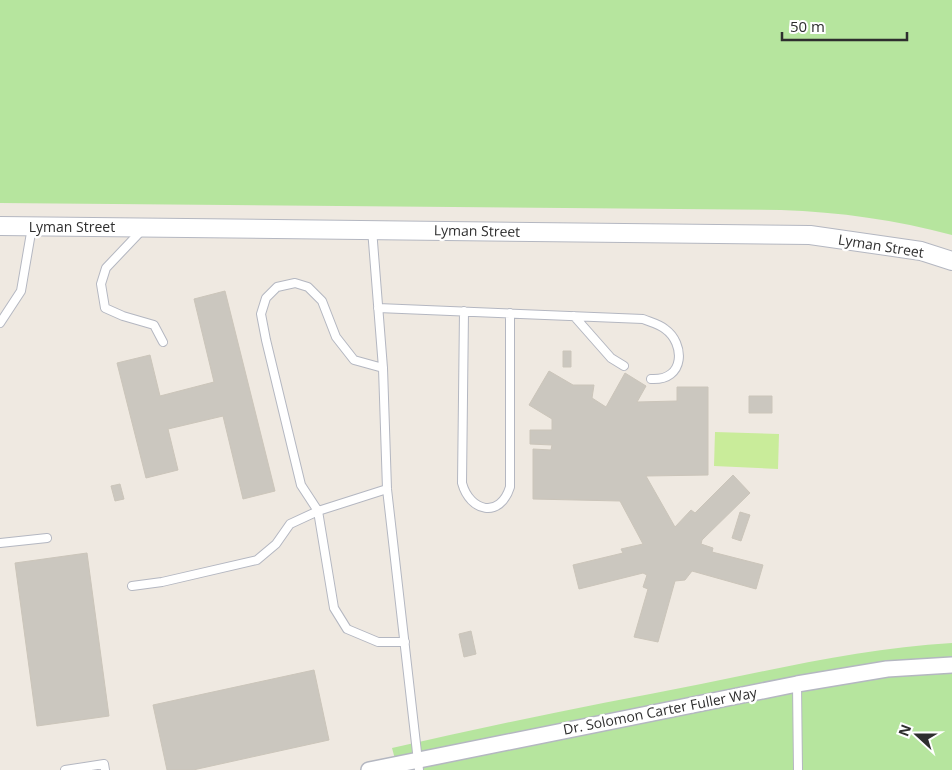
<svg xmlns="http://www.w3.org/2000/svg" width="952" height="770" viewBox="0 0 952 770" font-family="'Open Sans',sans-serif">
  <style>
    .green { fill: #b6e59e }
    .pitch { fill: #c9ec9a }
    .building { fill: #cbc7bf; stroke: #cbc5ba }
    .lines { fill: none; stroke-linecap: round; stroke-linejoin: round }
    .service-casing { stroke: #b4b7c1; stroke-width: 10 }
    .minor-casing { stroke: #b4b7c1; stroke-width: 18 }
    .tertiary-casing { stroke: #b4b7c1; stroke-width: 20 }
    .service { stroke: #fff; stroke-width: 8 }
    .minor { stroke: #fff; stroke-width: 15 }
    .tertiary { stroke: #fff; stroke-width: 18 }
    .labels { text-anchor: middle; stroke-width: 5; stroke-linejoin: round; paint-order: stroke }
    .street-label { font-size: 14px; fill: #2e2e2e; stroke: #fff }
  </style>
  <rect width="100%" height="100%" fill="#efe9e1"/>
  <path class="green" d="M0,0H952V235C896,220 840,212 781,210L0,203Z
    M952,643V770H398L392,748C495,724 598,704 701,684C784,667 867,648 952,643Z"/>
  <path class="pitch" d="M715,432L779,434L778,469L714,466Z"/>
  <path class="building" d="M225,291L275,491L243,499L223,416L168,429L178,470L146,478L117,363L150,355L160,396L214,382L194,299Z
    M563,351H571V367H563Z
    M549,371L573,385H594L592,398L606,407L625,373L646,386L637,402L677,401V387H708V475L646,476L675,527L691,510L695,513L733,475L750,493L702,540L701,544L713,548L712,552L763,565L756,589L692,571L685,580L675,581L658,642L634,637L648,589L643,587L647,575L643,573L579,589L573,565L623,553L621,549L643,544L620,501L533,499V449L551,450L552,445L530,444V430H552V419L529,405Z
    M749,396H772V413H749Z
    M120,484L124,499L115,501L111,486Z
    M740,512L750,515L741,541L732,538Z
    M87,553L109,716L37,726L15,563Z
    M471,631L476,654L464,657L459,634Z
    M314,670L329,740L193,770H167L153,705Z"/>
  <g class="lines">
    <defs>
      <path id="service" d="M143,229L106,268L101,284L105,308L123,316L154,325L163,342
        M372,229L383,368L387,489L419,770
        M378,308L643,319C650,322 659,324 665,329C685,343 686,381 651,379
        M464,311L462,483C470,512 500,519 510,487V313
        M574,316L611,358L624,366
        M0,323L21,291L32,227
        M383,368L354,360L336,337L322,301L308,287L295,283L277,287L266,298L261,314L266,340L301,485L318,511L334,608L347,629L378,642H405
        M0,543L47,538
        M132,586L162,582L257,560L276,544L290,524L318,511L387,489
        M797,684L798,770
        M65,770L104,764L105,770"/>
      <path id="minor" d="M369,770L797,684L887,669L952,665"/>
      <path id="tertiary" d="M0,226L810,235L921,251L952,261"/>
    </defs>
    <use href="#service" class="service-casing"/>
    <use href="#minor" class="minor-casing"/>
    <use href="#tertiary" class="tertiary-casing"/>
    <use href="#service" class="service"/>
    <use href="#minor" class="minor"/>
    <use href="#tertiary" class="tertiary"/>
  </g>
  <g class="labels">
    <g class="street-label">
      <text x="72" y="232">Lyman Street</text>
      <text transform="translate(477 231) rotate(1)" y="5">Lyman Street</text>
      <text transform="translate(881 246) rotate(9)" y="5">Lyman Street</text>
      <text transform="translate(660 711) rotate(-11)" y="5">Dr. Solomon Carter Fuller Way</text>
    </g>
  </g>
  <g transform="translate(917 735) rotate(291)" stroke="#ffffff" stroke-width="4" paint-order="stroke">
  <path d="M0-4L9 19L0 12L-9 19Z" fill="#2e2e2e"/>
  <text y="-8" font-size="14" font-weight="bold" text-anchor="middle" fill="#2e2e2e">N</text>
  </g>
  <path d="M782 32v8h125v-8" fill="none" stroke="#2e2e2e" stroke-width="2.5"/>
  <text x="790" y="32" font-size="15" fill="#2e2e2e" stroke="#ffffff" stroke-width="4" paint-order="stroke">50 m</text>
</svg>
